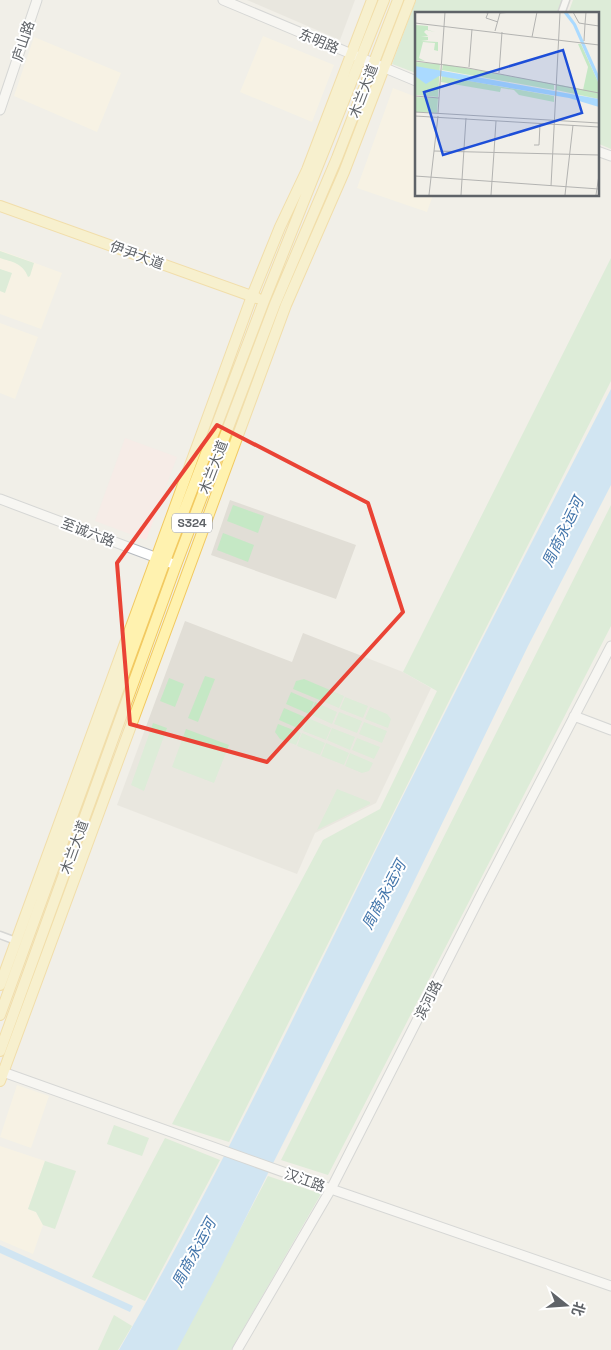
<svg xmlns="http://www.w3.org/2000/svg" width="611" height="1350" viewBox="0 0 611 1350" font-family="'Space Grotesk','Noto Sans SC',sans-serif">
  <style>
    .commercial { fill: #fef7e0 }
    .education { fill: #e1ded6 }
    .medical { fill: #fce8e6 }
    .green { fill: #c5e8c5 }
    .water { fill: #aadaff }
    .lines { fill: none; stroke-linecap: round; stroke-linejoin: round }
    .street-casing { stroke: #b5b8bc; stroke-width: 9 }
    .secondary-casing { stroke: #b6babf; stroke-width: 11 }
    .primary-casing { stroke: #f2c960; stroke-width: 12 }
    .street { stroke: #fff; stroke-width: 6 }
    .secondary { stroke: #fff; stroke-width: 9 }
    .primary { stroke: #fff2af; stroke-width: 10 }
    .marked { fill: none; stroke: #ea4335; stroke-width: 4; stroke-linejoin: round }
    .labels { text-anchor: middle; stroke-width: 4; stroke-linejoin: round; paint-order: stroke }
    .shield { fill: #fff; stroke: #8f9295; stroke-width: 1 }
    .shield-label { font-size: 12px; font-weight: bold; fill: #5f6368 }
    .street-label { font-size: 14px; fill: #5f6368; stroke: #fff }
    .water-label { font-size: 15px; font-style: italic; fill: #4174aa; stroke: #fff }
    .inset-road { fill: none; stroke: #b3b3b1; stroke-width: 1 }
    .view { fill: #1d4ed8; fill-opacity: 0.15; stroke: #1d4ed8; stroke-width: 2.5 }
    .inset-edge { fill: none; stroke: #5f6368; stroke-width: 2.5 }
  </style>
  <rect width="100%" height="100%" fill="#f1efe8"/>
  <path class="commercial" d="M263,36L334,65L312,122L240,92Z
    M34,37L121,73L97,132L14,96Z
    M393,88L416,97V195H433L427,212L357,188Z
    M0,250L62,273L41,329L0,314Z
    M0,323L38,337L15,399L0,393Z
    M17,1085L49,1096L31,1148L0,1137Z
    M0,1146L45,1161L28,1209L36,1212L43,1225L33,1254L0,1240Z"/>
  <path class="education" d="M247,0H355L340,40Z
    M230,500L356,545L336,599L211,555Z
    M185,621L292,662L303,633L403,672L431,688L376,803L315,833L297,874L117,805Z"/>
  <path class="medical" d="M125,438L177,457L146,540L95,521Z"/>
  <path class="green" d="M416,0H562L557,14H416V73L392,64Z
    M573,0H611V149L597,143V14H568Z
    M0,251L34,263L30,276L28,277C23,263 12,262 0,258Z
    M611,258V381L451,697L229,1142L172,1124L323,840L380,809L437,691L403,672Z
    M0,269L12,273L5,293L0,291Z
    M233,505L264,516L258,533L227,521Z
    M611,505V626L328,1175L281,1160Z
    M223,533L254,545L248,562L217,550Z
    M205,676L215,679L198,722L188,718Z
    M169,678L184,684L175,707L160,701Z
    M304,679L344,696L339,708L293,689L296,681Z
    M291,692L314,702L309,714L286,704Z
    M345,697L368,706L363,718L340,709Z
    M315,702L337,712L332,724L310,714Z
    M370,707L387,714L391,719L388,728L365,719Z
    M284,708L307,718L302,730L279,720Z
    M339,712L362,721L357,733L334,724Z
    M308,718L331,728L326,740L303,731Z
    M364,722L387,731L382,743L359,734Z
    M153,723L167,728L144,791L131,785Z
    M278,724L301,733L296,745L280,739L275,732Z
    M332,728L355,737L350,750L327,740Z
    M186,729L229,745L214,783L172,767Z
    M302,733L325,743L320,755L297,746Z
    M357,738L380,747L374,759L352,750Z
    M326,743L349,753L344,765L321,756Z
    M350,753L373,763L369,771L362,773L345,766Z
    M337,789L370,802V804L317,830Z
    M114,1125L149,1138L142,1156L107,1144Z
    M165,1138L220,1160L145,1301L92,1277Z
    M45,1161L76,1171L55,1229L43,1225L36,1212L28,1209Z
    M268,1176L321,1194L231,1350H176Z
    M114,1315L132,1326L118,1350H98Z"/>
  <path class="water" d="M611,389V485L528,646L406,898L217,1275L177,1350H119C211,1190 291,1023 372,858C450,701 530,545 611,389Z
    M0,1245L133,1306L130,1312L0,1253Z"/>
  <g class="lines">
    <defs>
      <path id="street" d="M561,14L566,0
        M0,935L16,941"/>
      <path id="secondary" d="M223,0L416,81
        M0,110L37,0
        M597,151L611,156
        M0,499L176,565
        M574,716L611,730
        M0,1071L331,1189L611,1286
        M237,1350L331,1189L481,895L611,646"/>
      <path id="primary" d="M0,206L257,298
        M0,985L252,296L280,227L307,170L372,0
        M0,1015L165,561L264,301L384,0
        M0,1051L176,565L275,304L337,158L398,0
        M0,1081L286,305L344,172L410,0"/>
    </defs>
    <use href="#street" class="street-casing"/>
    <use href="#secondary" class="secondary-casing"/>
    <use href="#primary" class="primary-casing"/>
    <use href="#street" class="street"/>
    <use href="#secondary" class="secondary"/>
    <use href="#primary" class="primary"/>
  </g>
  <path d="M0 0H611V1350H0ZM217,425L368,503L403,612L267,762L130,724L117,563Z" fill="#f1efe8" fill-opacity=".55" fill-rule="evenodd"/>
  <path class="marked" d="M217,425L368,503L403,612L267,762L130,724L117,563Z"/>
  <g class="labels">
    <rect class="shield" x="172" y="513.5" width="40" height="19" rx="4"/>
    <g class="shield-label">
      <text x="192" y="527">S324</text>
    </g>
    <g class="street-label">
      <text transform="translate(23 41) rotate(-72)" y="5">庐山路</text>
      <text transform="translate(319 41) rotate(23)" y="5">东明路</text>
      <text transform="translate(363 91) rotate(-69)" y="5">木兰大道</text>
      <text transform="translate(137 255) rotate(20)" y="5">伊尹大道</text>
      <text transform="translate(213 467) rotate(-69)" y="5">木兰大道</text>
      <text transform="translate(88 532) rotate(21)" y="5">至诚六路</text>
      <text transform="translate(74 847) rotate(-70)" y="5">木兰大道</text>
      <text transform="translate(428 1000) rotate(-63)" y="5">滨河路</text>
      <text transform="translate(305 1180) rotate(20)" y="5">汉江路</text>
    </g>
    <g class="water-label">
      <text transform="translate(563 532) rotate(-64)" y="5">周商永运河</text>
      <text transform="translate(384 895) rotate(-62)" y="5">周商永运河</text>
      <text transform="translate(194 1253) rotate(-62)" y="5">周商永运河</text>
    </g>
  </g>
  <g transform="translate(415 12)">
    <rect width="184" height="184" fill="#f1efe8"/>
    <path d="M1,13L13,14V18L20,20L11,18L9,20L13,24H6L13,25V28L6,29L23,30V39L19,38L20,31L8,30L4,46L10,49L0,48ZM163,32H166L184,72V81L168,78L173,55ZM0,50L25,52L23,85L0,83ZM28,52L139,72V78L27,58ZM27,64L139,84V90L104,83L99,78L86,76L85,80L26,70ZM141,72L184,81V87L141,78ZM0,85L23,86L22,101L0,100Z" fill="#c5e8c5"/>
    <path d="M148,0L153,1L161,12L184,64V72L158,13ZM0,54L184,87V95L154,86L24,64L11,72L0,64Z" fill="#aadaff"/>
    <path class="inset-road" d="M68,0L73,1L71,6L83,10M158,0L164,11L170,12L169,29M171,0L170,12L184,14M0,11L184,33M80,19L85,1L98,0M117,25L122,0M0,49L53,56L184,81M54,55L57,17M84,61L87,20M0,84L24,86M0,100L184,111M23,101L30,0M0,104L184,115M119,133H124L125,112M19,139L184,143M79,140L81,109M0,164L184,177M136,174L145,1M14,183L23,104M46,183L51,106M76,183L79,140M150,183L158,113M181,183L184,163"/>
    <path class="view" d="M148,38L167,101L28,143L9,80Z"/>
    <rect width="184" height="184" class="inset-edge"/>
  </g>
  <g transform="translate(566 1305) rotate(107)" stroke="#ffffff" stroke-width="4" paint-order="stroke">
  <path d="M0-4L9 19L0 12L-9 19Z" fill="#5f6368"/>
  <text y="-8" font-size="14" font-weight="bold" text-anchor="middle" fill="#5f6368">北</text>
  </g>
</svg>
